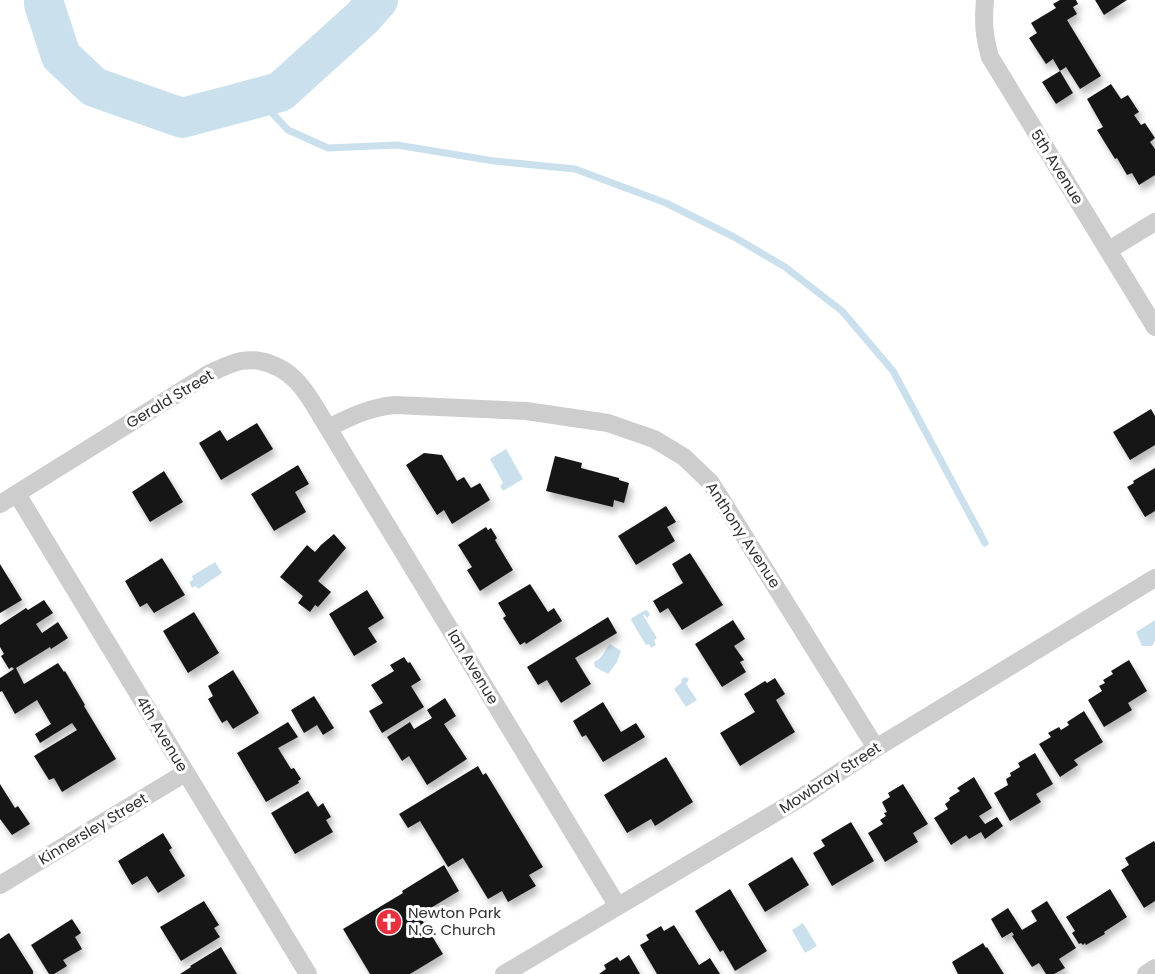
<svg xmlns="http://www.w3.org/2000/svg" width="1155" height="974" viewBox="0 0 1155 974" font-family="Poppins,sans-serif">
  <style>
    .water { fill: #cae0ed }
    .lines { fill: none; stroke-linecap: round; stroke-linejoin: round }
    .stream { stroke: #cae0ed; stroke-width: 7 }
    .river { stroke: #cae0ed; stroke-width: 40 }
    .building { fill: #171717; filter: url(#shadow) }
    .street { stroke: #cdcdcd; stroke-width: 18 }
    .labels { text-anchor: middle; stroke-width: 6; stroke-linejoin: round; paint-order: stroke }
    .street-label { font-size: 15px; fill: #303030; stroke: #fff }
    .poi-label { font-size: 15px; fill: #303030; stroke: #fff; text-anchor: start }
  </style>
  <defs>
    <filter id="shadow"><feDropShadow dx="3.5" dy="6" stdDeviation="3" flood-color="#0004"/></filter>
  </defs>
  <rect width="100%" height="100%" fill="#fff"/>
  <path class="water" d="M506,449L523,479L503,491L500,486L503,483L490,459Z
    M215,562L222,573L198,589L196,586L192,588L189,582L193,580L192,576Z
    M645,610L648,611L650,615L647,618L645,615H643L657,638L654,640L656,645L651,648L649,644L646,645L631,620L632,618Z
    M1155,620V641L1152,646H1142L1136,632Z
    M610,644L621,651L617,662L608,674L595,667L594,662C603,659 604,650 610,644Z
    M685,677L689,679L686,684L697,700L686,707L674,689L681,683L682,679Z
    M803,923L817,946L805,953L792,930Z"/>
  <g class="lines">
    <path class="stream" d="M258,98L288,130L328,148L397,145L494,161L575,169L666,203L734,237L785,267L842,311L893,371L985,543"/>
    <path class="river" d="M44,0V4L61,56L94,87L182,118L280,92L362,18L378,0"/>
  </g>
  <path class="building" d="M1060,0H1076L1078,4L1073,7L1077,14L1067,20L1101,76L1080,89L1066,67L1060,71L1053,59L1046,64L1029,38L1037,33L1031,23L1056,8L1053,4Z
    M1095,0H1127L1104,15Z
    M1060,71L1073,93L1056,104L1042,82Z
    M1111,84L1121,99L1128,95L1139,112L1134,115L1141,125L1145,123L1155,138L1150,142L1155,149V175L1139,185L1132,173L1127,175L1117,158L1115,159L1097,130L1103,127L1087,99Z
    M1151,409L1155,416V445L1130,460L1113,432Z
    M257,423L273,449L221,480L199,443L220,430L227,441Z
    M424,453L442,455L457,481L464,477L471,488L480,483L490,500L452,524L444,510L437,515L406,465Z
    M555,456L582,463L581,468L619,478V480L629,483L624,503L614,500L613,507L546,491Z
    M298,465L309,484L295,492L306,512L274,531L251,494Z
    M1155,468V511L1145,517L1127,487L1134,483L1133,481Z
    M164,471L183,502L150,522L132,492Z
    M666,506L676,522L667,527L675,541L636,565L618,536Z
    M486,527L488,530L491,528L497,538L495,540L513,570L480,591L467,570L472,567L458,545Z
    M334,534L346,548L318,581L331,592L318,607L315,605L310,612L298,603L303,596L280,577L307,545L315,552L321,545Z
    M690,553L723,605L682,630L668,608L660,613L653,601L683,583L672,564Z
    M162,558L185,595L154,613L147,603L140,607L125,581Z
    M0,564L22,600L0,613Z
    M530,584L548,612L554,608L562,621L526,644L525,642L520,645L503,618L506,616L498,603Z
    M367,590L384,618L368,628L377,642L354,656L329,614Z
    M44,600L53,613L36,624L42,633L58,622L68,638L51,649L50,647L16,668L24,684L58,663L64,672L65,671L85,705L84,706L116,759L62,792L54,778L49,780L34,756L77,730L72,723L40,743L35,734L51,724L37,700L15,714L2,691L0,692V678L14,669L12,667L9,669L1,656L4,654L0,647V625L26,608L28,610Z
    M194,612L219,653L188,673L163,631Z
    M608,617L617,633L575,658L591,684L561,703L547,680L538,685L527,667Z
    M733,620L745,639L734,646L744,660L740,662L746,672L722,687L695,644Z
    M404,657L408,663L410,662L421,680L411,686L424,707L382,733L369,711L383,703L371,685L394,671L390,665Z
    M1129,660L1147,691L1128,703L1132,710L1104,727L1088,700L1102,691L1099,686L1105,683L1103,680L1113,674L1111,671Z
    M233,670L259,713L233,729L227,720L222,723L208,699L213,696L208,686Z
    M775,678L785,694L776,700L795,732L740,766L720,733L755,712L744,694L765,681L767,683Z
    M314,696L334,728L323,735L317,725L304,733L291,710Z
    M445,698L456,716L444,724L467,759L427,785L409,756L402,761L387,737L410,722L414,729L432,718L427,710Z
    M603,702L621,732L636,723L645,737L603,762L586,735L582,737L573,721Z
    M1084,711L1103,742L1074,760L1078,765L1060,777L1039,744L1051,737L1048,733L1059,727L1061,730L1069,725L1067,722Z
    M288,722L298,737L278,748L291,769L294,768L301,779L298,781L299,783L266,802L237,753Z
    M1035,753L1053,784L1036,794L1041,802L1010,821L994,793L1008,785L1006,779L1011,776L1010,773L1020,767L1018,763Z
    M666,757L693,802L655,826L651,819L627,833L604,795Z
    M478,766L483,775L486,773L543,867L529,875L536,886L508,902L502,891L488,899L463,858L448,867L420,821L408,828L399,814Z
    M974,777L992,808L979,816L985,824L997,817L1003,826L985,839L981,832L969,839L966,835L951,845L934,818L948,809L945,804L950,800L949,798L960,791L957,788Z
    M0,784L15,808L18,806L30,824L12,835L0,819Z
    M903,784L928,824L913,833L918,842L885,862L868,833L883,824L880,820L886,816L884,813L887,812L882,802L890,797L888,793Z
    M308,791L318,807L323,803L331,817L326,820L333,832L295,854L271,813Z
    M851,822L874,861L832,886L813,853L825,846L821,840Z
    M163,833L172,848L169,850L185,876L158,893L147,876L132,885L118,861Z
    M1154,841L1155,843V901L1144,908L1121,870L1129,865L1125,858Z
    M792,857L809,885L765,912L748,884Z
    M444,865L459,891L419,915L443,954L410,974H370L343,929L403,893L402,891Z
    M730,889L767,951L735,971L723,950L720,952L695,911Z
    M1110,889L1127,917L1104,932L1105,934L1086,945L1085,943L1083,945L1081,943L1079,944L1072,933L1075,931L1066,917Z
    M204,901L219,925L214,928L220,937L181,961L160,927Z
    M1047,901L1076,948L1059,959L1065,968L1054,974H1046L1039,963L1032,967L1012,936L1014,935L1012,932L1002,938L991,919L1008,908L1022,930L1037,921L1031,911Z
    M72,919L81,933L75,937L82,949L63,960L67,966L54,974H49L31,945Z
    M674,925L699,965L710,958L720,974H657L640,945L649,940L646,935L661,926L664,931Z
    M9,933L33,971V974H0V939Z
    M983,943L986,948L987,947L1004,974H958L952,962Z
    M221,947L237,974H180L191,967L190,966Z
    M629,955L640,974H599L606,969L604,965L617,957L620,961Z"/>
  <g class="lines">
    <path class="street" d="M985,0C983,22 984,36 990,57L1155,327
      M1109,250L1155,222
      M328,428C350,417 370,407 395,405L526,411L608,423L654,439L684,457L710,482L723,502L876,748
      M17,494L308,974
      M0,504L210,373C220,369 230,363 241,361C247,360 254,360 260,361C297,368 310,399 328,428L617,905
      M0,885L185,773
      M504,974L802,797L876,748L1155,578
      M1146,974L1155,968"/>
  </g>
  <defs>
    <symbol id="church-disc" viewBox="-11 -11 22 22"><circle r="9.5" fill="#e8303f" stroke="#fff"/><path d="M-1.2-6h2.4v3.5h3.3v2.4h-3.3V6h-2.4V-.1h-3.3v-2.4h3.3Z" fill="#fff"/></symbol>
  </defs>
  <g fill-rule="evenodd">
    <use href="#church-disc" x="374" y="907" width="30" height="30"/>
  </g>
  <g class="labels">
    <g class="street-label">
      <text transform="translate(1057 167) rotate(58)" y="5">5th Avenue</text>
      <text transform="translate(170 399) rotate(-31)" y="5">Gerald Street</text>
      <text transform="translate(743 535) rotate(57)" y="5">Anthony Avenue</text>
      <text transform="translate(473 667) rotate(59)" y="5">Ian Avenue</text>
      <text transform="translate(162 734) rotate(59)" y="5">4th Avenue</text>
      <text transform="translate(830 778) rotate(-33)" y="5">Mowbray Street</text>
      <text transform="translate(93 829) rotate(-31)" y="5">Kinnersley Street</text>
    </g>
    <g class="poi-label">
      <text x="408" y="918">Newton Park<tspan x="408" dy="17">N.G. Church</tspan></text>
    </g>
  </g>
</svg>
